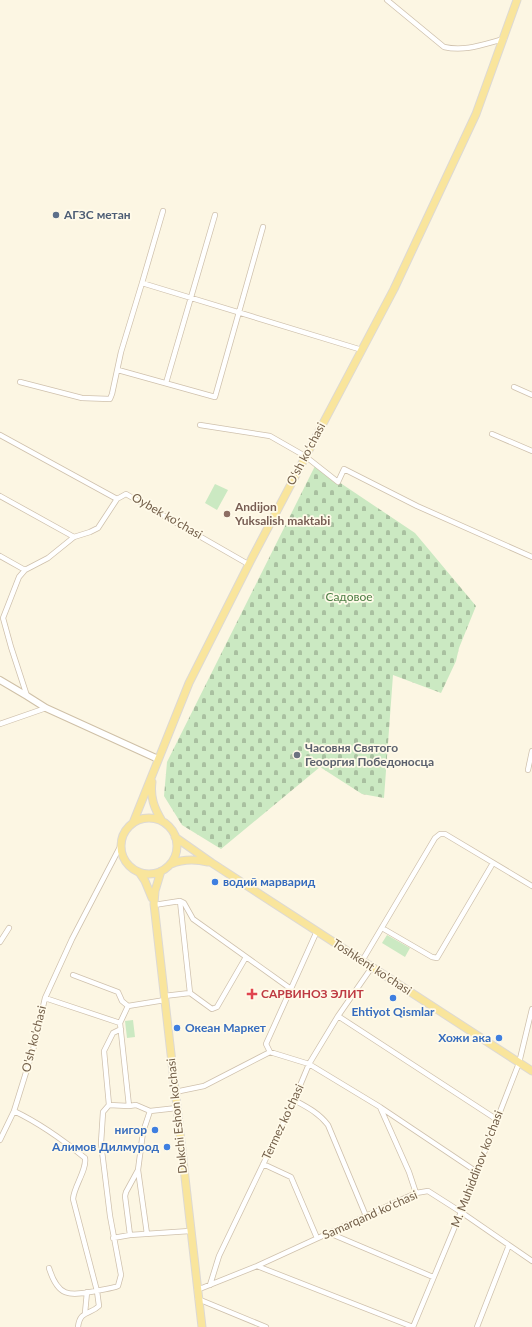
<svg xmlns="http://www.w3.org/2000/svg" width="532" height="1327" viewBox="0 0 532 1327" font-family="Lato,sans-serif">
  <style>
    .cemetery { fill: url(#cemetery-stones) }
    .park { fill: #cbe9c2 }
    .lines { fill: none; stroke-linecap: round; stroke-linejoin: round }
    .street-casing { stroke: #cfc1ad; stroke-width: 6 }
    .secondary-casing { stroke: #cfc0a7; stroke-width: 8 }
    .primary-casing { stroke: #ddd9d3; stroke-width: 9 }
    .street { stroke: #fff; stroke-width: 4.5 }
    .secondary { stroke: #fff; stroke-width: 6 }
    .primary { stroke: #f9e59c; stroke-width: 7 }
    .service-dot { fill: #5c6f8a; stroke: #fffae9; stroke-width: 1.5 }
    .education-dot { fill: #8d6e63; stroke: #fffae9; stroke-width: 1.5 }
    .worship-dot { fill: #6b7280; stroke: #fffae9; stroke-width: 1.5 }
    .shop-dot { fill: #3f7fe0; stroke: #fffae9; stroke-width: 1.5 }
    .health-dot { fill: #e0444e; stroke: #fffae9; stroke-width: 1.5 }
    .labels { text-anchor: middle; stroke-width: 3.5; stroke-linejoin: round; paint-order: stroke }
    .service-label { font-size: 12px; font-weight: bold; fill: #4e5e75; stroke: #fffae9; text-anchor: start }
    .street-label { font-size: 12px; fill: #735f49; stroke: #fffae9 }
    .education-label { font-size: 12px; font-weight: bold; fill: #785e54; stroke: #fffae9; text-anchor: start }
    .park-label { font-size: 12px; fill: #4c7e44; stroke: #fffae9 }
    .worship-label { font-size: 12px; font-weight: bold; fill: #5b616d; stroke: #fffae9; text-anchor: start }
    .shop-label { font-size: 12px; font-weight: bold; fill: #366cbe; stroke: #fffae9; text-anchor: end }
    .health-label { font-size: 12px; font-weight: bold; fill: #be3a42; stroke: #fffae9; text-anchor: start }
  </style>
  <defs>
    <pattern id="cemetery-stones" width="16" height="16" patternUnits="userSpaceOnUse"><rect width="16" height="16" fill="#cbe9c2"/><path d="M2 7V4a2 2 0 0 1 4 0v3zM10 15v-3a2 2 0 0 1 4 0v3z" fill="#a9c0a0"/></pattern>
  </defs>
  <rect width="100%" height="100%" fill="#fcf6e3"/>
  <path class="cemetery" d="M315,466L415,533L476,606L459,648L456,661L441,693L393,675L384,798L362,794L320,767L221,849L182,825L164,796L167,762Z"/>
  <path class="park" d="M215,484L228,490L217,510L205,503Z
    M387,935L410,948L405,957L382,943Z
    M133,1020L135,1037L127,1038L125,1021Z"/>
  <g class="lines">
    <defs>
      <path id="street" d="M387,0L444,47C465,52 484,44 504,39
        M142,283L163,211
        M118,370L215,397L263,227
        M20,382L82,398L110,399L112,394L121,352L142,283L362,350
        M166,383L215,215
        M514,387L532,395
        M200,425L270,436L305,456L338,482L344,469L417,506L532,557
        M492,434L532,451
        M0,435L117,499L126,494L248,564
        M0,496L74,537
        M0,556L25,570
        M27,696L11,647L3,618L19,577L25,570L48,558L74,537L90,532L98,528L117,499
        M0,724L46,708
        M528,770L532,751
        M180,901L190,993
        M154,905L180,901L184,903L193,919L291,989
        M382,928L432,957L437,958L493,863
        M317,931L266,1044L270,1052L309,1064L380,1107L477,1172
        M0,942L9,928
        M362,961L435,838L440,834H445L532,886
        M73,975L118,992L122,1001L128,1006
        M164,996L190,993L212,1009L217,1007L246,957
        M45,998L120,1023
        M338,1016L496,1119
        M175,1092L204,1086L270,1052
        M294,1100C307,1107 319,1113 328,1125L366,1216
        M109,1105L104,1051L113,1033L121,1029
        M129,1106L120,1023L128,1006L165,1000
        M380,1107L409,1172L416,1193
        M14,1111C41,1124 62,1139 85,1158C87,1170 74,1186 73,1199L97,1291L99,1306C90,1315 80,1310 78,1327
        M0,1140L14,1111L33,1050L45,998L72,939L121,845
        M263,1164L291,1177L317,1238
        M329,1233L433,1277
        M147,1234L138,1170L143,1132L150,1111
        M130,1235L125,1196L126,1192L138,1170
        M113,1238L130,1235L190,1231
        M257,1266L413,1327
        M49,1268C58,1297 68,1296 96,1291C103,1289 111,1289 118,1286L121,1275L110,1216L101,1143L103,1112L109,1105L129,1106L136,1105L150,1111L177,1108
        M210,1285L219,1256L294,1100L309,1064L338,1016L372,967
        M197,1290L257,1266L416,1193L428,1191L461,1212L532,1261
        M198,1299L266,1327
        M85,1313L87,1292
        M413,1327L461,1212L519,1063L532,1009
        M477,1327L509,1245"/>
      <path id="secondary" d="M0,680L27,696L46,708L158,759"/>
      <path id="primary" d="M152,782C150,797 154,808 162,821
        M121 846a28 28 0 1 1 56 0a28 28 0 1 1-56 0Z
        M133,823L189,683L252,558L394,289L476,114L517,0
        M175,837L212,863L532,1071
        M171,864C183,859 195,859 208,862
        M161,871L155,891L154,904L202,1327
        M139,872L145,881L152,898"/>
    </defs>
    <use href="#street" class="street-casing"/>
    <use href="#secondary" class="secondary-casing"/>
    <use href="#primary" class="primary-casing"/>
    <use href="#street" class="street"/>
    <use href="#secondary" class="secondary"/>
    <use href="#primary" class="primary"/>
  </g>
  <circle class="service-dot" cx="56" cy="215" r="4"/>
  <circle class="education-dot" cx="227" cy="514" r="4"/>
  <circle class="worship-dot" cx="297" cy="755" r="4"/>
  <g class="shop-dot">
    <circle cx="215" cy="882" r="4"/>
    <circle cx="393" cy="998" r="4"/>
    <circle cx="177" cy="1028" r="4"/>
    <circle cx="499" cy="1038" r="4"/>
    <circle cx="155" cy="1130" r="4"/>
    <circle cx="167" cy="1147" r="4"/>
  </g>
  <path class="health-dot" d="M250 988h4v4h4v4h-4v4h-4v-4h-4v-4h4z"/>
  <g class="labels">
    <g class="service-label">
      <text x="64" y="219">АГЗС метан</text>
    </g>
    <g class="street-label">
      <text transform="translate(306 454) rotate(-62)" y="4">Oʻsh koʻchasi</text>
      <text transform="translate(167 516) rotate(30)" y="4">Oybek ko'chasi</text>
      <text transform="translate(372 967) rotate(33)" y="4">Toshkent ko'chasi</text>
      <text transform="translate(34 1039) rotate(-76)" y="4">O'sh ko'chasi</text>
      <text transform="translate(177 1116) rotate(-96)" y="4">Dukchi Eshon ko'chasi</text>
      <text transform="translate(283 1122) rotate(-65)" y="4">Termez ko'chasi</text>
      <text transform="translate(477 1169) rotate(-69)" y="4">M. Muhiddinov ko'chasi</text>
      <text transform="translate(370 1215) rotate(-24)" y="4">Samarqand ko‘chasi</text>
    </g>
    <g class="education-label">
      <text x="235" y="511">Andijon<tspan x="235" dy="14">Yuksalish maktabi</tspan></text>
    </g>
    <g class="park-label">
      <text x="349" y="601">Садовое</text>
    </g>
    <g class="worship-label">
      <text x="305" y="752">Часовня Святого<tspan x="305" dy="14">Геооргия Победоносца</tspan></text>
    </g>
    <g class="shop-label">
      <text x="223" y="886" text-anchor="start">водий марварид</text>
      <text x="393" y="1016" text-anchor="middle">Ehtiyot Qismlar</text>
      <text x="185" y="1032" text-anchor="start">Океан Маркет</text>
      <text x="491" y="1042">Хожи ака</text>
      <text x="147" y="1134">нигор</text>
      <text x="159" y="1151">Алимов Дилмурод</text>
    </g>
    <g class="health-label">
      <text x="261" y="998">САРВИНОЗ ЭЛИТ</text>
    </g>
  </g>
</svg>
